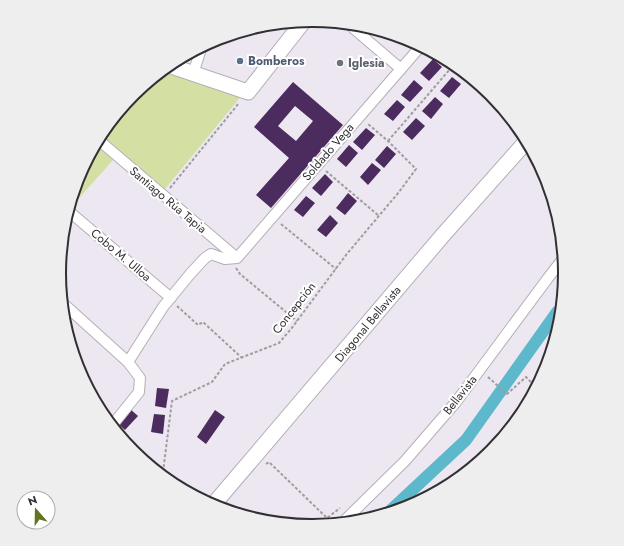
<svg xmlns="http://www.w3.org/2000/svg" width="624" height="546" viewBox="0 0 624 546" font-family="Jost,sans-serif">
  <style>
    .green { fill: #d4e0a3 }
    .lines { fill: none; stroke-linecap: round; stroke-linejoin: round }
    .canal { stroke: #5cb8ca; stroke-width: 12 }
    .building { fill: #4c2c5e; fill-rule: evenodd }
    .street-casing { stroke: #b4afb7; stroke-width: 12 }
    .secondary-casing { stroke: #b4afb7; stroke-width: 17 }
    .path { stroke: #a09ca3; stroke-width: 2; stroke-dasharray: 3 2; stroke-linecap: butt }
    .street { stroke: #fff; stroke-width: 10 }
    .secondary { stroke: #fff; stroke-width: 15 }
    .service-dot { fill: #5c6f8a; stroke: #fff; stroke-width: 1.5 }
    .worship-dot { fill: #6b7280; stroke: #fff; stroke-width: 1.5 }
    .labels { text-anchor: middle; stroke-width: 4; stroke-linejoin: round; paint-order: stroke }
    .service-label { font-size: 12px; font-weight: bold; fill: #4e5e75; stroke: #fff; text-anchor: start }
    .worship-label { font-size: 12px; font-weight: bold; fill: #5b616d; stroke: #fff; text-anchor: start }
    .street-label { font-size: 12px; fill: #323034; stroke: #fff }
    .rim { fill: none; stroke: #323034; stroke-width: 2 }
  </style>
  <rect width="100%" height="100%" fill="#ece7f0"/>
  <path class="green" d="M168,71L243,94L165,189L103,139L133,94Z
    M98,146L113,160L72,206L81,172Z"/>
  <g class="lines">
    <path class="canal" d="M391,510L466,440L557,312"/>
  </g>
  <path class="building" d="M433,59L442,67L429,81L420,73Z
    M452,77L461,84L449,98L440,91Z
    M414,80L423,88L410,102L401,95Z
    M293,82L343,125L271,208L256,195L289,158L254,127ZM295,106L313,121L296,141L278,126Z
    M435,97L443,104L431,119L422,111Z
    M397,100L405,107L393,121L384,114Z
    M416,118L425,126L412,140L403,132Z
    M366,128L375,135L362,150L353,142Z
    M349,145L358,153L346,167L337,159Z
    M387,146L396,154L384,168L375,160Z
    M372,163L381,170L368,185L360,177Z
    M325,174L333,182L321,196L312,188Z
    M348,193L357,201L345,215L336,208Z
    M306,196L315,203L303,217L294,210Z
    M330,215L338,223L326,237L317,230Z
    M157,388L169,389L166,408L155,406Z
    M129,408L138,416L125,430L116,422Z
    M215,410L225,417L206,444L197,437Z
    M154,414L165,415L163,434L151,432Z"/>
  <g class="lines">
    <defs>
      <path id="street" d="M353,28L401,69
        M193,74L201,49
        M101,142L237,258
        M71,213L171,298
        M237,258L420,47
        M66,306L128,362L140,378L139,392L114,423
        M128,362L163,307L191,273L205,258L211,254L225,259L237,258
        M346,519L405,461L456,402L548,278L562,260"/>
      <path id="secondary" d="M174,67L248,92L303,22
        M213,505L443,235L524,144"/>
    </defs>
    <use href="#street" class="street-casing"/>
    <use href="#secondary" class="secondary-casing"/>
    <path class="path" d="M388,141L451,68
      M326,171L379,216
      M170,188L239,103
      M281,224L336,269
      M236,268L240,274L297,321
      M177,306L198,325L203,322L242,358
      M488,377L507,394L526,377L535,386
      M266,464L269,462L327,518L340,508
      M163,472L172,401L212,382L225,364L279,343L291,329L346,255L399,192L416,169L388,141L368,124"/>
    <use href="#street" class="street"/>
    <use href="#secondary" class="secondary"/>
  </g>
  <circle class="service-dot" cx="240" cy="61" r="4"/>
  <circle class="worship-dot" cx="340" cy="63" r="4"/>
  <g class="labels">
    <g class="service-label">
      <text x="248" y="65">Bomberos</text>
    </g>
    <g class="worship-label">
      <text x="348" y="67">Iglesia</text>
    </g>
    <g class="street-label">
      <text transform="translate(328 152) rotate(-49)" y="4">Soldado Vega</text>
      <text transform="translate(168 200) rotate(40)" y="4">Santiago Rúa Tapia</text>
      <text transform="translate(121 255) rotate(40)" y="4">Cobo M. Ulloa</text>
      <text transform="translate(294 308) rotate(-52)" y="4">Concepción</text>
      <text transform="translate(368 324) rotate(-50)" y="4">Diagonal Bellavista</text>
      <text transform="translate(460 395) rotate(-52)" y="4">Bellavista</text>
    </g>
  </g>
  <path d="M0 0H624V546H0ZM66 273a246 246 0 1 1 492 0a246 246 0 1 1-492 0Z" fill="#efeeef" fill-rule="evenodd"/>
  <path class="rim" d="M66 273a246 246 0 1 1 492 0a246 246 0 1 1-492 0Z"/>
  <g transform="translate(36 510) rotate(340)"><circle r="19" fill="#ffffff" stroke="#adacae"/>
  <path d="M0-3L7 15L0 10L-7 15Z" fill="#627422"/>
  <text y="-6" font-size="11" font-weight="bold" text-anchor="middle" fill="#323034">N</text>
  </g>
</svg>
